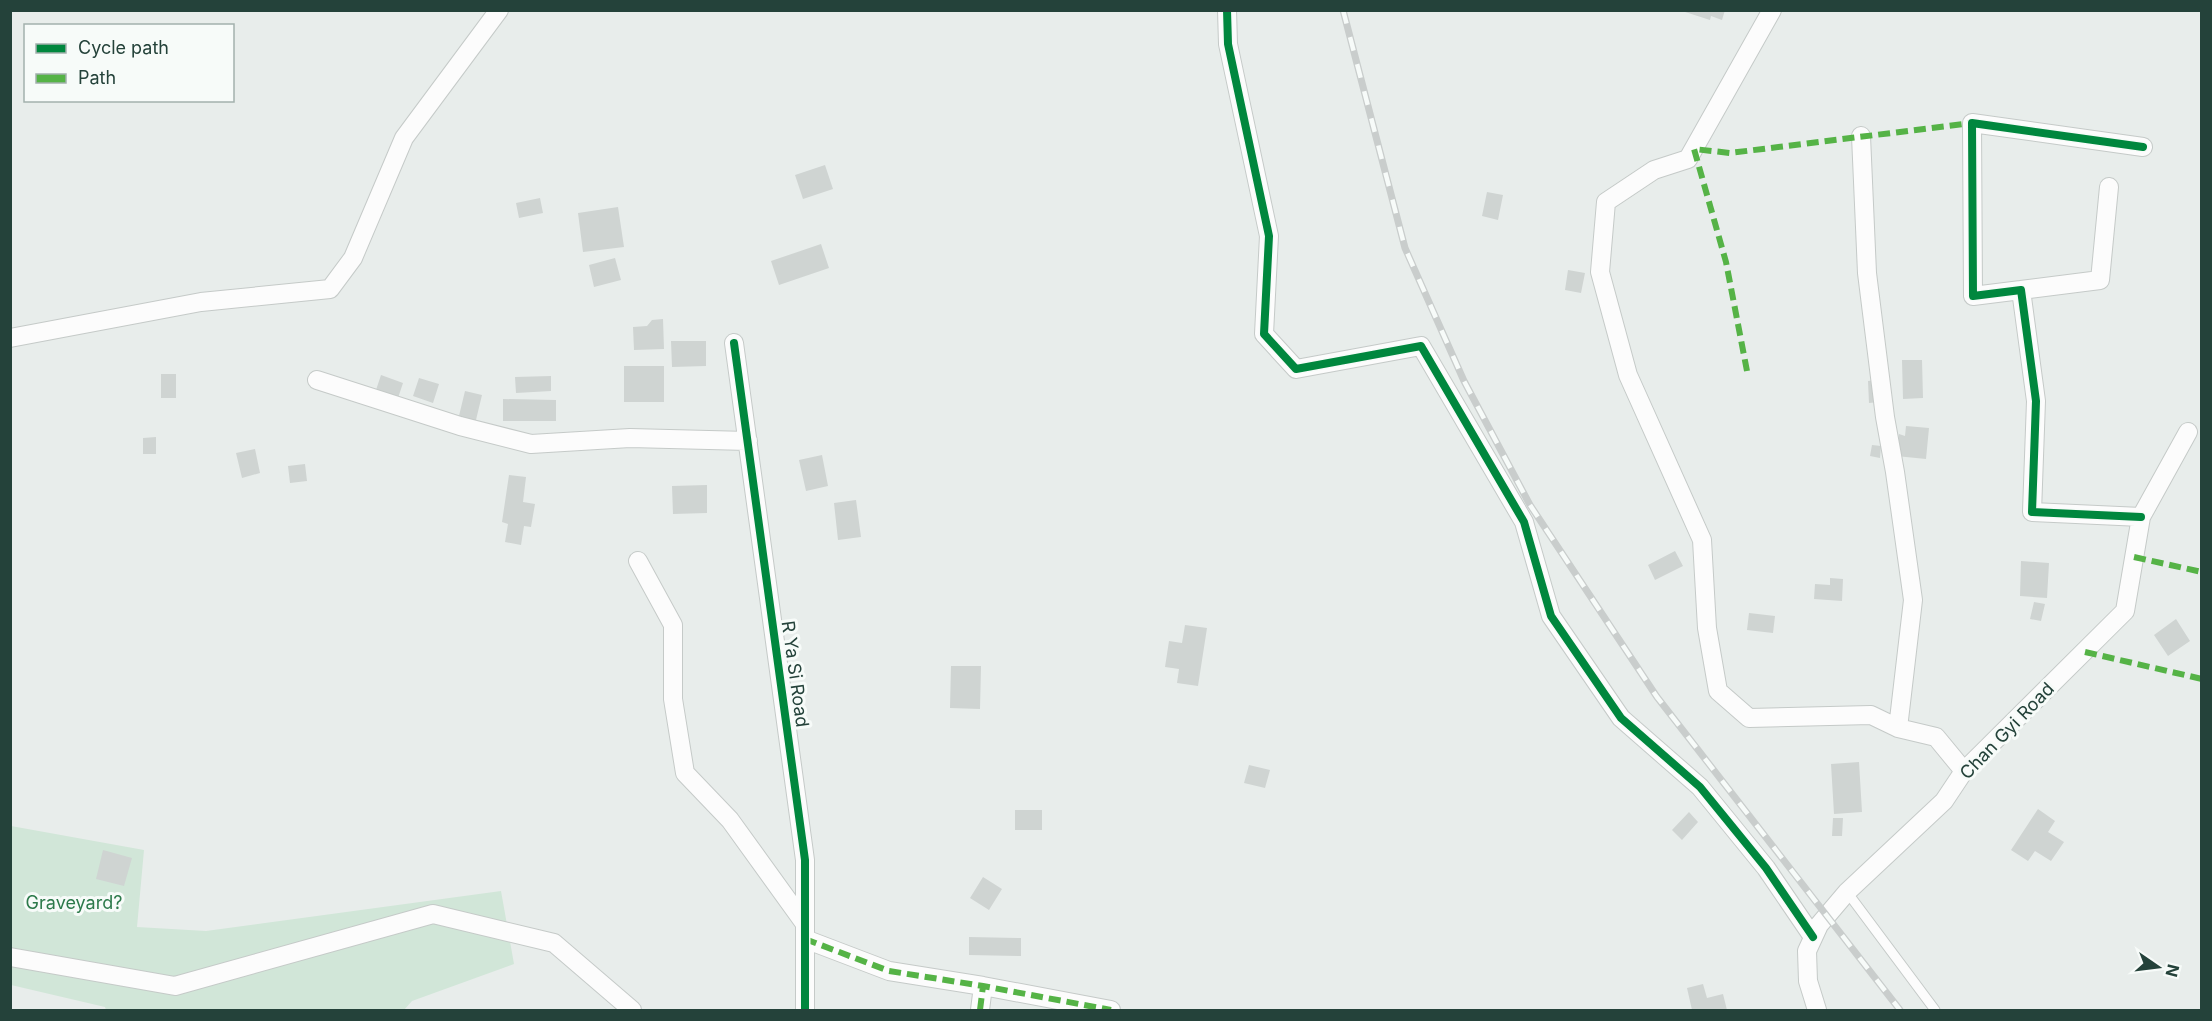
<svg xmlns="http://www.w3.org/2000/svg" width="2212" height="1021" viewBox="0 0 2212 1021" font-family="Inter,sans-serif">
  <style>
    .green { fill: #d1e6d8 }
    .building { fill: #cfd4d2 }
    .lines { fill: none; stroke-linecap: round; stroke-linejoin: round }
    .service-casing { stroke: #c5cac8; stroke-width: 11 }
    .minor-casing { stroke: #c5cac8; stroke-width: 20 }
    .service { stroke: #fcfcfc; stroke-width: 9 }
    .minor { stroke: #fcfcfc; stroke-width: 18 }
    .rail-casing { stroke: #c9cdcc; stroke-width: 7 }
    .rail { stroke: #f7fbf9; stroke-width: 4.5; stroke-dasharray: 14; stroke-linecap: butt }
    .quiet { stroke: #55b346; stroke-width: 6; stroke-dasharray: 12 6; stroke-linecap: butt }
    .cycleway-casing { stroke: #f7fbf9; stroke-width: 11 }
    .cycleway { stroke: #00873e; stroke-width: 8 }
    .labels { text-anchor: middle; stroke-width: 6; stroke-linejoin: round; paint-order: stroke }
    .street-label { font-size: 18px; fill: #24423a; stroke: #f7fbf9 }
    .park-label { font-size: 18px; fill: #2d7a4b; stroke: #f7fbf9 }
  </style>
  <rect width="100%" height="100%" fill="#e8edeb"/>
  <path class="green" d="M11,826L144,850L137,927L206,931L501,891L514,964L412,1001L404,1010H106L105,1007L11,985Z"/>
  <path class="building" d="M1725,10L1722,20L1711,16L1710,20L1682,11Z
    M825,165L833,189L803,199L795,175Z
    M1487,192L1503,195L1498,220L1482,216Z
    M540,198L543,213L519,218L516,203Z
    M618,207L624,247L583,252L578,213Z
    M821,244L829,268L779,285L771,261Z
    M615,258L621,280L594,287L589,265Z
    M1568,270L1585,273L1581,293L1565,290Z
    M663,319L664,349L634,350L633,327L647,326L652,320Z
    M671,341H706V366L672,367Z
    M1902,360H1922L1923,398L1903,399Z
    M624,366H664V402H624Z
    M161,374H176V398H161Z
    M381,375L403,383L398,398L376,390Z
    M551,376V391L516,393L515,377Z
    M419,378L439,384L433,403L413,396Z
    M1878,380L1879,402L1869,403L1868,381Z
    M465,391L482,395L475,424L458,420Z
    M503,399L556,400V421H503Z
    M1906,426L1929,428L1926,459L1896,456L1899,434L1905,436Z
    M156,437V454H143V438Z
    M1872,445L1881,446L1880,458L1870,456Z
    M255,449L260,473L242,478L236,453Z
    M822,455L828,486L806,491L799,460Z
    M305,464L307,481L290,483L288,466Z
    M509,475L526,477L523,502L535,504L531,527L524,526L521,545L505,542L508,524L502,522Z
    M707,485V513L673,514L672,486Z
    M856,500L861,537L838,540L834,503Z
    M1675,551L1683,566L1655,580L1648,565Z
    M2021,561L2049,563L2047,598L2020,596Z
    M1830,578L1843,579L1842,601L1814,599L1815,584L1830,585Z
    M2034,602L2045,604L2041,621L2030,619Z
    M1749,613L1775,616L1773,633L1747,630Z
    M2176,619L2190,641L2168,656L2154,635Z
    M1185,625L1207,628L1198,686L1177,683L1179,669L1165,667L1169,641L1182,643Z
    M951,666H981L980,709L950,708Z
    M1859,762L1862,812L1834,814L1831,764Z
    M1249,765L1270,770L1265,788L1244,783Z
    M2038,809L2055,821L2048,832L2064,842L2051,861L2035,851L2028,861L2011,850Z
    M1015,810H1042V830H1015Z
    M1689,812L1698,822L1682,840L1672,830Z
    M1833,818H1843L1842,836H1832Z
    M103,850L132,858L124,886L96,879Z
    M983,877L1002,889L989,910L970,898Z
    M969,937L1021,938V956L969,955Z
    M1703,984L1707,998L1723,994L1727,1010H1692L1687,988Z"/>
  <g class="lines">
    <defs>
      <path id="service" d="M1847,892L1935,1010"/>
      <path id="minor" d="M1227,10L1228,44L1269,236L1264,334L1296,369L1421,346L1524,522L1551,616L1621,718L1700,787L1766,868L1813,937
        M1772,10L1688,159L1654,170L1606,202L1600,272L1628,375L1702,540L1707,628L1718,691L1749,718L1871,715L1898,728L1936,737L1964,771
        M1861,136L1867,273L1885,417L1895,472L1913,600L1898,728
        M2021,290L2100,280L2109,187
        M10,338L201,302L330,289L353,258L404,138L499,10
        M734,343L805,860V1010
        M317,380L460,426L531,444L630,438L748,441
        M2141,517L2032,512L2036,401L2021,290L1973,296L1972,123L2143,147
        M638,561L673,625V699L685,773L730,820L805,924
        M805,939L889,971L983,986L1111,1010
        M10,957L175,986L433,914L554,943L632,1010
        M980,1010L983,986
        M1817,1010L1808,981L1807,951L1819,925L1847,892L1944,801L1964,771L2125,611L2141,517L2188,432"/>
    </defs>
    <use href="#service" class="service-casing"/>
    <use href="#minor" class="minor-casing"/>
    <use href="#service" class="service"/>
    <use href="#minor" class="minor"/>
    <defs>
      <path id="rail" d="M1343,10L1405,248L1464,381L1530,505L1657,697L1900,1010"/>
    </defs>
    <use href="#rail" class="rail-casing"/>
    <use href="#rail" class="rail"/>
    <path class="quiet" d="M1747,371L1726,262L1694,149L1730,153L1972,123
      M2134,557L2202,572
      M2085,652L2202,679
      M805,939L889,971L983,986L1111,1010
      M980,1010L983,986"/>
    <defs>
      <path id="cycleway" d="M1227,10L1228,44L1269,236L1264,334L1296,369L1421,346L1524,522L1551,616L1621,718L1700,787L1766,868L1813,937
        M734,343L805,860V1010
        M2141,517L2032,512L2036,401L2021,290L1973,296L1972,123L2143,147"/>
    </defs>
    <use href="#cycleway" class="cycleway-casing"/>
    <use href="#cycleway" class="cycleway"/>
  </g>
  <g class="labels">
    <g class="street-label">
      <text transform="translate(795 674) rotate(82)" y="6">R Ya Si Road</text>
      <text transform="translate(2007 731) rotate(-46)" y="6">Chan Gyi Road</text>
    </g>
    <g class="park-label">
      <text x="74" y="909">Graveyard?</text>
    </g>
  </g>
  <rect width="2212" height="1021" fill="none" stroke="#24423a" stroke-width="24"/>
  <rect x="24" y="24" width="210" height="78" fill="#f7fbf9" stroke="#a3b1ad" stroke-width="1.5"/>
  <rect x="36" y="44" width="30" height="9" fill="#00873e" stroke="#a3b1ad" stroke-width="1.5"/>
  <text x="78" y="54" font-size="18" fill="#24423a">Cycle path</text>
  <rect x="36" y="74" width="30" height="9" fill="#55b346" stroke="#a3b1ad" stroke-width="1.5"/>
  <text x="78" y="84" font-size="18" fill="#24423a">Path</text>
  <g transform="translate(2158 967) rotate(104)" stroke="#f7fbf9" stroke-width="4.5" paint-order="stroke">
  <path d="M0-4.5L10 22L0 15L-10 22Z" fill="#24423a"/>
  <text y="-9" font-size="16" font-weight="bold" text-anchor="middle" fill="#24423a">N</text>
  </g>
</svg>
